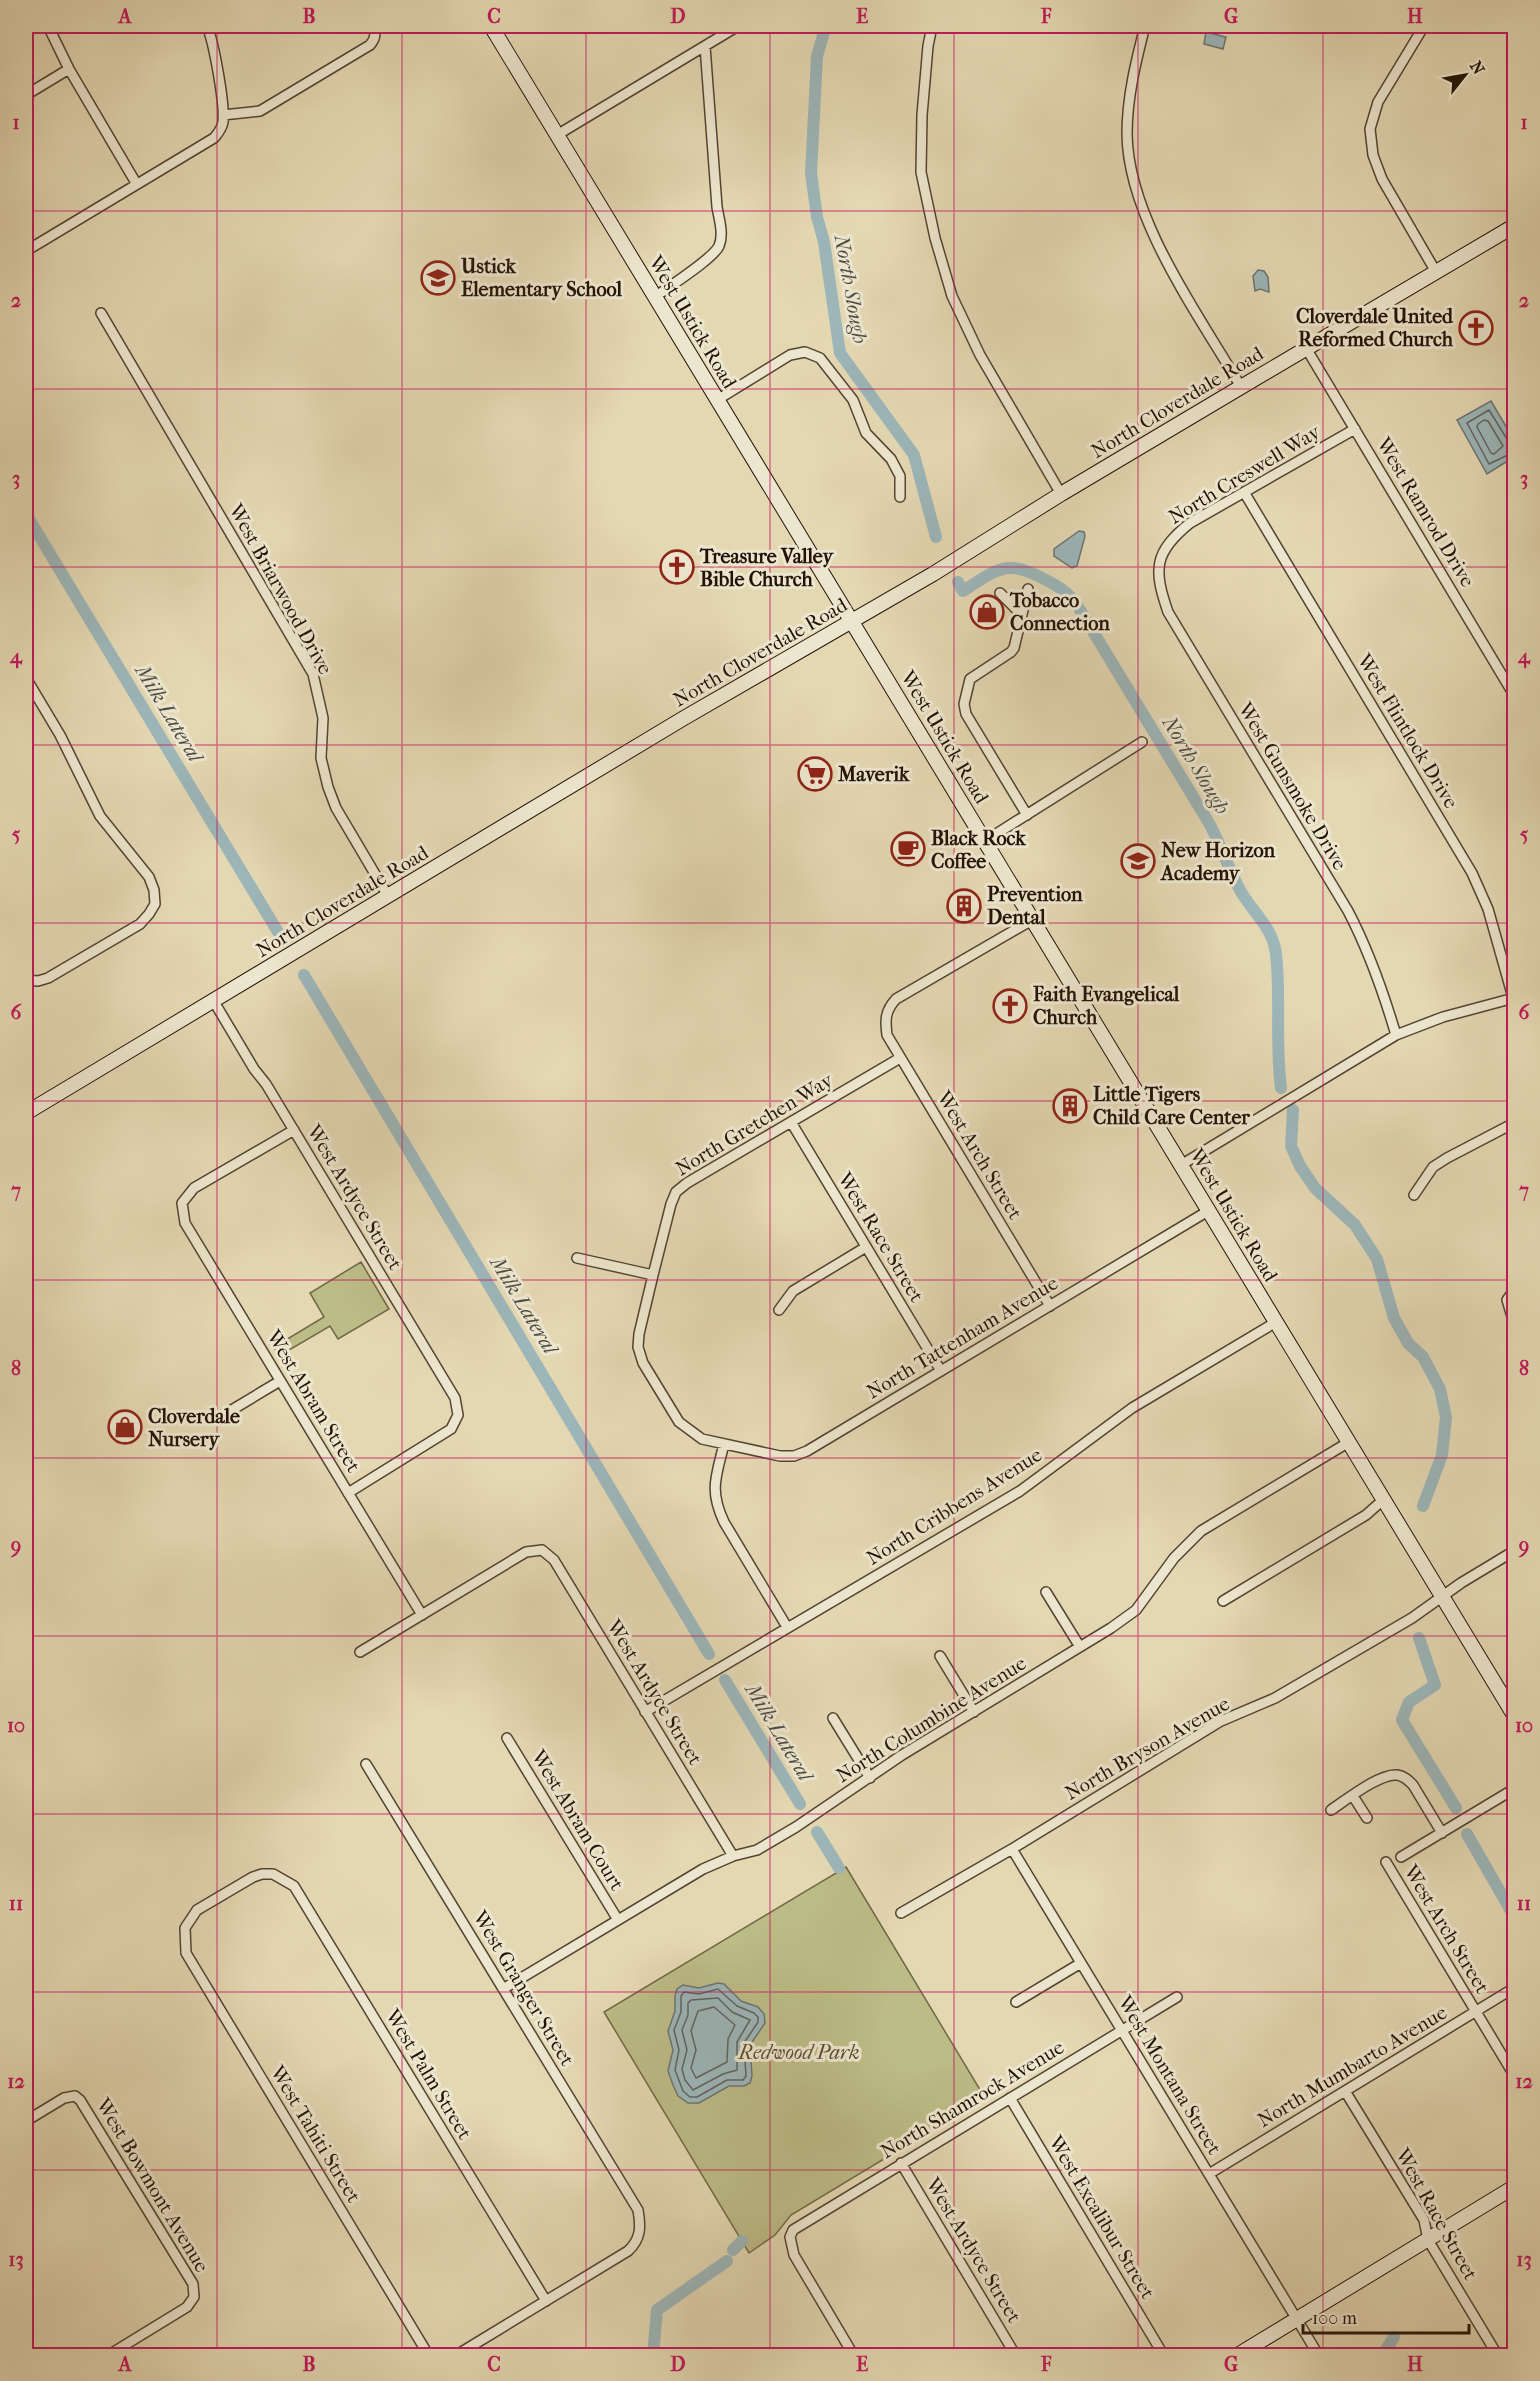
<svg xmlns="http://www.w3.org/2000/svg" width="1540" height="2381" viewBox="0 0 1540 2381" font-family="'IM FELL French Canon',serif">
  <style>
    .green { fill: #bcbc87; stroke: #706847; stroke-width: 1.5 }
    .water { fill: #9cb6b9; stroke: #6c7572; stroke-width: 1.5 }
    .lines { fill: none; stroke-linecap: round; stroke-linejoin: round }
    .shore { stroke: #606460; stroke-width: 1.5 }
    .canal { stroke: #9cb6b9; stroke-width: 12 }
    .street-casing { stroke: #534432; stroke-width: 12 }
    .secondary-casing { stroke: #231307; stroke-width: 16 }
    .street { stroke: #ede6ce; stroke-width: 9 }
    .secondary { stroke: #ede6ce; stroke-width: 14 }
    .grid { fill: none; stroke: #c2185b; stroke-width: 1.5; stroke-opacity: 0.55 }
    .labels { text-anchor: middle; stroke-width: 6; stroke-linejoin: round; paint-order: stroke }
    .poi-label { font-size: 20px; font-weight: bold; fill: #231307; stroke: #ede6ce; text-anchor: start }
    .street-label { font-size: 20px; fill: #231307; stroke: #ede6ce }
    .park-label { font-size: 20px; font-style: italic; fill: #594e34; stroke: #ede6ce }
    .water-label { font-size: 21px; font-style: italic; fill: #4d4c45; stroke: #ede6ce }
    .neatline { fill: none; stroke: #c2185b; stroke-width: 2 }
    .grid-label { font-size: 20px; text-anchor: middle; font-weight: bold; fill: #c2185b }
  </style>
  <rect width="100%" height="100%" fill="#e4d8b3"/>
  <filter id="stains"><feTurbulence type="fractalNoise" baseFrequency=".00333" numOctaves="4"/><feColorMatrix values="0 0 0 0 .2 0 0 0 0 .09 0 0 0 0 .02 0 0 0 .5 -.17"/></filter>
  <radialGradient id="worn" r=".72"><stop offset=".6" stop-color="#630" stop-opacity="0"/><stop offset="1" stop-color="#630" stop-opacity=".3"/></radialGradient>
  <path class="green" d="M361,1262L389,1309L338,1339L330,1326L279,1356L274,1347L324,1317L310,1293Z
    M846,1867L985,2098L791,2215L775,2235L749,2253L604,2012Z"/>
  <path class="water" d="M1206,32L1226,37L1223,49L1204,44Z
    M1258,270L1264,271L1268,277L1269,292L1260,289L1255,291L1253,276Z
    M1491,401L1514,440V457L1487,474L1457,420Z
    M1079,531L1084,532L1085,536L1077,566L1072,568L1054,556V549Z
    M718,1983L724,1984L741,2001L758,2007L764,2014L765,2023L750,2045L752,2076L750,2083L744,2086H729L699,2103H688L678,2096L673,2085L668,2071L673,2050L668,2031L675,2011V1996L677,1989L683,1985L699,1988Z"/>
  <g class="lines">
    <path class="shore" d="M1484,420L1488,421L1503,446L1494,454L1491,453L1477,427L1478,424Z
      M1514,442L1507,439L1489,410L1467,423L1489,464L1514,452
      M718,1989L737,2006L754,2013L758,2017V2022L744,2043L746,2076L743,2080H727L697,2097H690L683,2091L675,2070L679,2050L674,2030L681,2012V1996L684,1992L699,1994Z
      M718,1998L732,2012L750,2020L737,2042V2070L723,2074L693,2090L685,2080L682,2069L687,2050L682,2030L688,2015V2003L691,2000Z
      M714,2007L735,2025L728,2039L727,2062L696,2078L691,2068L696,2050L691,2031L698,2011Z"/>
    <path class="canal" d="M826,26L817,56L811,173L817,217L824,242L840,353L914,455L936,537
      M26,514L278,932
      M958,582L963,591C996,570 1007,558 1044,579C1058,586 1068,592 1077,605L1209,823C1221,845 1228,868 1240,890C1252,912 1273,927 1276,954C1281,998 1275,1043 1281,1088
      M304,975L709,1654
      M1293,1110L1291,1146L1300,1166L1315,1188L1355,1225L1377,1259L1394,1318L1408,1343L1423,1357L1440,1389L1446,1417L1442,1455L1423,1506
      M1419,1638L1435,1685L1409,1702L1402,1720L1456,1808
      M725,1680L800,1804
      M817,1832L839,1868
      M1467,1834L1514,1916
      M733,2250L742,2241
      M653,2356L657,2310L727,2261
      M1382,2356L1394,2337"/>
    <defs>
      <path id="street" d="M48,26L69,69L136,183
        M932,26L928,46L922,115L921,172L935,238L952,296L980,355L1061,494
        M1145,26C1136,61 1127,97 1127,134C1128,219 1199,315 1241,387
        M1424,26L1378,102L1370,129L1373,155L1382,179L1436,272
        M26,95L69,69
        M223,115L260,111L370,45C376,38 376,33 372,26
        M557,135L738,26
        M26,251L214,138C218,133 222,129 223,122C225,104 214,43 207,26
        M655,297C668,287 713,259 719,246C724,234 719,219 717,207L705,46
        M101,313L313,674L323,718L321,758L328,787L336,808L388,896
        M1306,348L1514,695
        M717,400L790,355L805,352L820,358L853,400L866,433L891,459L900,476V497
        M1355,429L1190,523C1154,552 1153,569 1168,612L1348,911C1369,951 1383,991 1396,1035
        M1244,492L1472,873L1488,909L1514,1001
        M1000,593L1022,615
        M26,678L60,735L100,816L149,877L154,890L155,904L149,914L140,924L48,978L38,981L26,980
        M1027,815L966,714L964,704L970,679L1011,652L1014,648L1028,589
        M985,841L1142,742
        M1032,920L896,999C885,1011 885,1020 887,1035L1050,1306
        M213,1000L254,1069L266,1084L455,1398L458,1415L451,1429L348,1493
        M791,1122L941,1371
        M294,1130L194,1188L182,1203L185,1223L422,1615
        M1181,1165L1396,1035L1443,1017L1514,998
        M1414,1195L1433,1167L1447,1158L1514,1123
        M577,1258L653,1275L671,1204L676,1192L687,1183L900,1058
        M653,1275L639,1334L638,1347L643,1363L679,1422L702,1439L780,1456H794L807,1451L1208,1211
        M1514,1290L1507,1300L1514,1323
        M779,1310L793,1291L866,1247
        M220,1417L280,1381
        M724,1444C716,1477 709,1490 724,1522L787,1627
        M1046,1592L1080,1647
        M1223,1601L1366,1515L1384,1499
        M360,1652L526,1552L542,1550L554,1560L733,1856
        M940,1656L974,1712
        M645,1712L1020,1491L1132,1408L1276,1322
        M833,1718L870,1778
        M507,1738L618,1920
        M366,1764L638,2210C641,2227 641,2239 628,2251L455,2356
        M1353,1796L1367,1818
        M1331,1810C1346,1800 1380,1773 1397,1775C1404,1776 1408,1780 1413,1785L1442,1833
        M1012,1849L1319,2356
        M1401,1857L1514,1789
        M1386,1862L1514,2075
        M901,1913L1012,1849L1221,1721L1275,1698L1412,1618L1461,1583L1514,1551
        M503,1989L703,1869L733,1856L757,1850L796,1827L902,1755L1111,1628L1136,1610L1174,1558L1201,1531L1349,1442
        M1016,2002L1081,1963
        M1345,2091L1424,2220L1428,2240L1498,2356
        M1010,2098L1164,2356
        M26,2121L64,2098L75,2096L80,2100L193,2284L194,2297L187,2307L107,2356
        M901,2163L1016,2356
        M1209,2174L1514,1988
        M429,2356L186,1953L185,1928L197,1910L253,1877L262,1874H273L294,1886L546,2301
        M854,2356L794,2255L790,2237L793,2230L1177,1997"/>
      <path id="secondary" d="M491,26L1514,1715
        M26,1113L684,718L933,574L1061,494L1241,387L1514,226
        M1236,2356L1514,2187"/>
    </defs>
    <use href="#street" class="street-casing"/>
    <use href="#secondary" class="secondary-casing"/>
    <use href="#street" class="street"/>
    <use href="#secondary" class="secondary"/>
  </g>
  <path class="grid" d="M217,26V2356M402,26V2356M586,26V2356M770,26V2356M954,26V2356M1138,26V2356M1323,26V2356M26,211H1514M26,389H1514M26,567H1514M26,745H1514M26,923H1514M26,1101H1514M26,1280H1514M26,1458H1514M26,1636H1514M26,1814H1514M26,1992H1514M26,2170H1514"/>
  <defs>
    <symbol id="school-ring" viewBox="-11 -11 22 22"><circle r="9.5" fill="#ede6ce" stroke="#8f2418" stroke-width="1.5"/><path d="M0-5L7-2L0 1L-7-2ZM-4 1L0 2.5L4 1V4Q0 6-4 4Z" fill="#8f2418"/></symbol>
    <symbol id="church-ring" viewBox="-11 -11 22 22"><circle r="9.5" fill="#ede6ce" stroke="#8f2418" stroke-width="1.5"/><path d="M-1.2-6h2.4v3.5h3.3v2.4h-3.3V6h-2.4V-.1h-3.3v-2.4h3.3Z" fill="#8f2418"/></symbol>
    <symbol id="shop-ring" viewBox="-11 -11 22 22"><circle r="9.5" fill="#ede6ce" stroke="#8f2418" stroke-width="1.5"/><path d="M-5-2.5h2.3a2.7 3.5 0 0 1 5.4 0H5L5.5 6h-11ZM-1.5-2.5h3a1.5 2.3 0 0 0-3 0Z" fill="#8f2418"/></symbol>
    <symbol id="supermarket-ring" viewBox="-11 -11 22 22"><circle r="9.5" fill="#ede6ce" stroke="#8f2418" stroke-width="1.5"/><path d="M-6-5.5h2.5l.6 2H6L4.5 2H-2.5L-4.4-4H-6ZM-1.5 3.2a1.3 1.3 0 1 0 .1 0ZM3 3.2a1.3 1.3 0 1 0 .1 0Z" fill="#8f2418"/></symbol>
    <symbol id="cafe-ring" viewBox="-11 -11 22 22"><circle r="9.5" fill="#ede6ce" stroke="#8f2418" stroke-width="1.5"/><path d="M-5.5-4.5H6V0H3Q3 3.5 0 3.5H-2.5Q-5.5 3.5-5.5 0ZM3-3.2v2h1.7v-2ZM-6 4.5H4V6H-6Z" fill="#8f2418"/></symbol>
    <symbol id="building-ring" viewBox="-11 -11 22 22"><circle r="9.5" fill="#ede6ce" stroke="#8f2418" stroke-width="1.5"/><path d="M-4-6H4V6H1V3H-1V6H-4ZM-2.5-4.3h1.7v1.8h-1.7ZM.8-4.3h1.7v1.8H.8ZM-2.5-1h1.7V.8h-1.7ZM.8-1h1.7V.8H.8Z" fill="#8f2418"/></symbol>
  </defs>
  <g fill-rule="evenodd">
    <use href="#school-ring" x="419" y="259" width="38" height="38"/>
    <use href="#church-ring" x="1457" y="309" width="38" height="38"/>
    <use href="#church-ring" x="658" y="548" width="38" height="38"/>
    <use href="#shop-ring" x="968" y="593" width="38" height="38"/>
    <use href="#supermarket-ring" x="796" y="755" width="38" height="38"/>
    <use href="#cafe-ring" x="889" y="830" width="38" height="38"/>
    <use href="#school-ring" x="1119" y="842" width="38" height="38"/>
    <use href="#building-ring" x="945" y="887" width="38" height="38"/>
    <use href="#church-ring" x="991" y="987" width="38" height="38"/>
    <use href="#building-ring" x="1051" y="1087" width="38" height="38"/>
    <use href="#shop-ring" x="106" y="1408" width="38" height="38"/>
  </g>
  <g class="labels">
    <g class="poi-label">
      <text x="461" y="273">Ustick<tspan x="461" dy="23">Elementary School</tspan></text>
      <text x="1453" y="323" text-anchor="end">Cloverdale United<tspan x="1453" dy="23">Reformed Church</tspan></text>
      <text x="700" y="563">Treasure Valley<tspan x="700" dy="23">Bible Church</tspan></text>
      <text x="1010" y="607">Tobacco<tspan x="1010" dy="23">Connection</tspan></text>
      <text x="838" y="781">Maverik</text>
      <text x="931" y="845">Black Rock<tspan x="931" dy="23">Coffee</tspan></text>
      <text x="1161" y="857">New Horizon<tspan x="1161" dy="23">Academy</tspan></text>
      <text x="987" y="901">Prevention<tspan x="987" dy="23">Dental</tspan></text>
      <text x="1033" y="1001">Faith Evangelical<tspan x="1033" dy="23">Church</tspan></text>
      <text x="1093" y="1101">Little Tigers<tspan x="1093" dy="23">Child Care Center</tspan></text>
      <text x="148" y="1423">Cloverdale<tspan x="148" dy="23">Nursery</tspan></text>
    </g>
    <g class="street-label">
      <text transform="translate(693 322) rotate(59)" y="7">West Ustick Road</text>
      <text transform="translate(1177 402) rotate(-31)" y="7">North Cloverdale Road</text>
      <text transform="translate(1244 474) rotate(-31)" y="7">North Creswell Way</text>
      <text transform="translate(1426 512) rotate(59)" y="7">West Ramrod Drive</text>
      <text transform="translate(281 589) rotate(61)" y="7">West Briarwood Drive</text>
      <text transform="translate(760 652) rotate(-30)" y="7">North Cloverdale Road</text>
      <text transform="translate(1408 731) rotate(59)" y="7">West Flintlock Drive</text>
      <text transform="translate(945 737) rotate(59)" y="7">West Ustick Road</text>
      <text transform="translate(1293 786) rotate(59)" y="7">West Gunsmoke Drive</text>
      <text transform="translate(342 901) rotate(-31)" y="7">North Cloverdale Road</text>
      <text transform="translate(754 1124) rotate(-31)" y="7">North Gretchen Way</text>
      <text transform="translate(980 1155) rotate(59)" y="7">West Arch Street</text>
      <text transform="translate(355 1197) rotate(59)" y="7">West Ardyce Street</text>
      <text transform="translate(1234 1215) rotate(59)" y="7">West Ustick Road</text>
      <text transform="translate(881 1237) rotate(59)" y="7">West Race Street</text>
      <text transform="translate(962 1337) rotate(-31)" y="7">North Tattenham Avenue</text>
      <text transform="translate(314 1401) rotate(59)" y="7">West Abram Street</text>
      <text transform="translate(954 1506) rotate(-32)" y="7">North Cribbens Avenue</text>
      <text transform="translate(655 1692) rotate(59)" y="7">West Ardyce Street</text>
      <text transform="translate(931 1719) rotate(-32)" y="7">North Columbine Avenue</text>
      <text transform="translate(1147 1748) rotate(-30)" y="7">North Bryson Avenue</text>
      <text transform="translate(578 1820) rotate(59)" y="7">West Abram Court</text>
      <text transform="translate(1447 1929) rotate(59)" y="7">West Arch Street</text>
      <text transform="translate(524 1988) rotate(59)" y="7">West Granger Street</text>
      <text transform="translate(1352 2066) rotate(-31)" y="7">North Mumbarto Avenue</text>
      <text transform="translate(429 2074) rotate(59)" y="7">West Palm Street</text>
      <text transform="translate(1170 2075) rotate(59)" y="7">West Montana Street</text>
      <text transform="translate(972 2099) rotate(-31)" y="7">North Shamrock Avenue</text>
      <text transform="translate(316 2134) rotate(59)" y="7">West Tahiti Street</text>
      <text transform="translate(153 2185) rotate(59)" y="7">West Bowmont Avenue</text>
      <text transform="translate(1437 2214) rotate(61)" y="7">West Race Street</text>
      <text transform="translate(1102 2217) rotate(59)" y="7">West Excalibur Street</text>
      <text transform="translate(974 2250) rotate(59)" y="7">West Ardyce Street</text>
    </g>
    <g class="park-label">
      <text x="799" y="2059">Redwood Park</text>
    </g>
    <g class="water-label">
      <text transform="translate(851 289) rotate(80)" y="7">North Slough</text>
      <text transform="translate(169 713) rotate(59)" y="7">Milk Lateral</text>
      <text transform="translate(1196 765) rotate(59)" y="7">North Slough</text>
      <text transform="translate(524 1305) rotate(59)" y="7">Milk Lateral</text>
      <text transform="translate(779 1732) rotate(59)" y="7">Milk Lateral</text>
    </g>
  </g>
  <rect width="1540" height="2381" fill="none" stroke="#e4d8b3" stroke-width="66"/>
  <g transform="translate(1465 75) rotate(59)" stroke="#ede6ce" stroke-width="4.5" paint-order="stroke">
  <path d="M0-4.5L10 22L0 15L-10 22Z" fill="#231307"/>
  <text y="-9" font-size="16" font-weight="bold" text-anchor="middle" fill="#231307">N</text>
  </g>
  <path d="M1303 2324v9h166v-9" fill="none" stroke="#231307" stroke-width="3"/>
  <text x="1312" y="2324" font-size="18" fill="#231307" stroke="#ede6ce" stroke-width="4.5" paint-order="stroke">100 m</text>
  <rect x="33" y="33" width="1474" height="2315" class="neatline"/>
  <g class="grid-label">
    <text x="125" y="23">A</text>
    <text x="309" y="23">B</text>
    <text x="494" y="23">C</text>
    <text x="678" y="23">D</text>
    <text x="862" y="23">E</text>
    <text x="1046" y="23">F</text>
    <text x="1231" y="23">G</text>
    <text x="1415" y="23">H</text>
    <text x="16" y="129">1</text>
    <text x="1524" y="129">1</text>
    <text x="16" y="307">2</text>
    <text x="1524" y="307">2</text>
    <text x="16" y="485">3</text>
    <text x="1524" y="485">3</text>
    <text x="16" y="663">4</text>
    <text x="1524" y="663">4</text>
    <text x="16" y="841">5</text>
    <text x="1524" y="841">5</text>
    <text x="16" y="1019">6</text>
    <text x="1524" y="1019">6</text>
    <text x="16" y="1197">7</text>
    <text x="1524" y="1197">7</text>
    <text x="16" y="1375">8</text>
    <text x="1524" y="1375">8</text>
    <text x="16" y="1553">9</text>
    <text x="1524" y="1553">9</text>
    <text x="16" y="1732">10</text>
    <text x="1524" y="1732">10</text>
    <text x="16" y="1910">11</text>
    <text x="1524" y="1910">11</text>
    <text x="16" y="2088">12</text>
    <text x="1524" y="2088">12</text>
    <text x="16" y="2266">13</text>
    <text x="1524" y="2266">13</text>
    <text x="125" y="2371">A</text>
    <text x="309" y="2371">B</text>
    <text x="494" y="2371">C</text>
    <text x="678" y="2371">D</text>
    <text x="862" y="2371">E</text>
    <text x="1046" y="2371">F</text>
    <text x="1231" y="2371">G</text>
    <text x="1415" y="2371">H</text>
  </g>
  <rect width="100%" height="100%" filter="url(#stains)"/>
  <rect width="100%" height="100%" fill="url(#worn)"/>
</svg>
